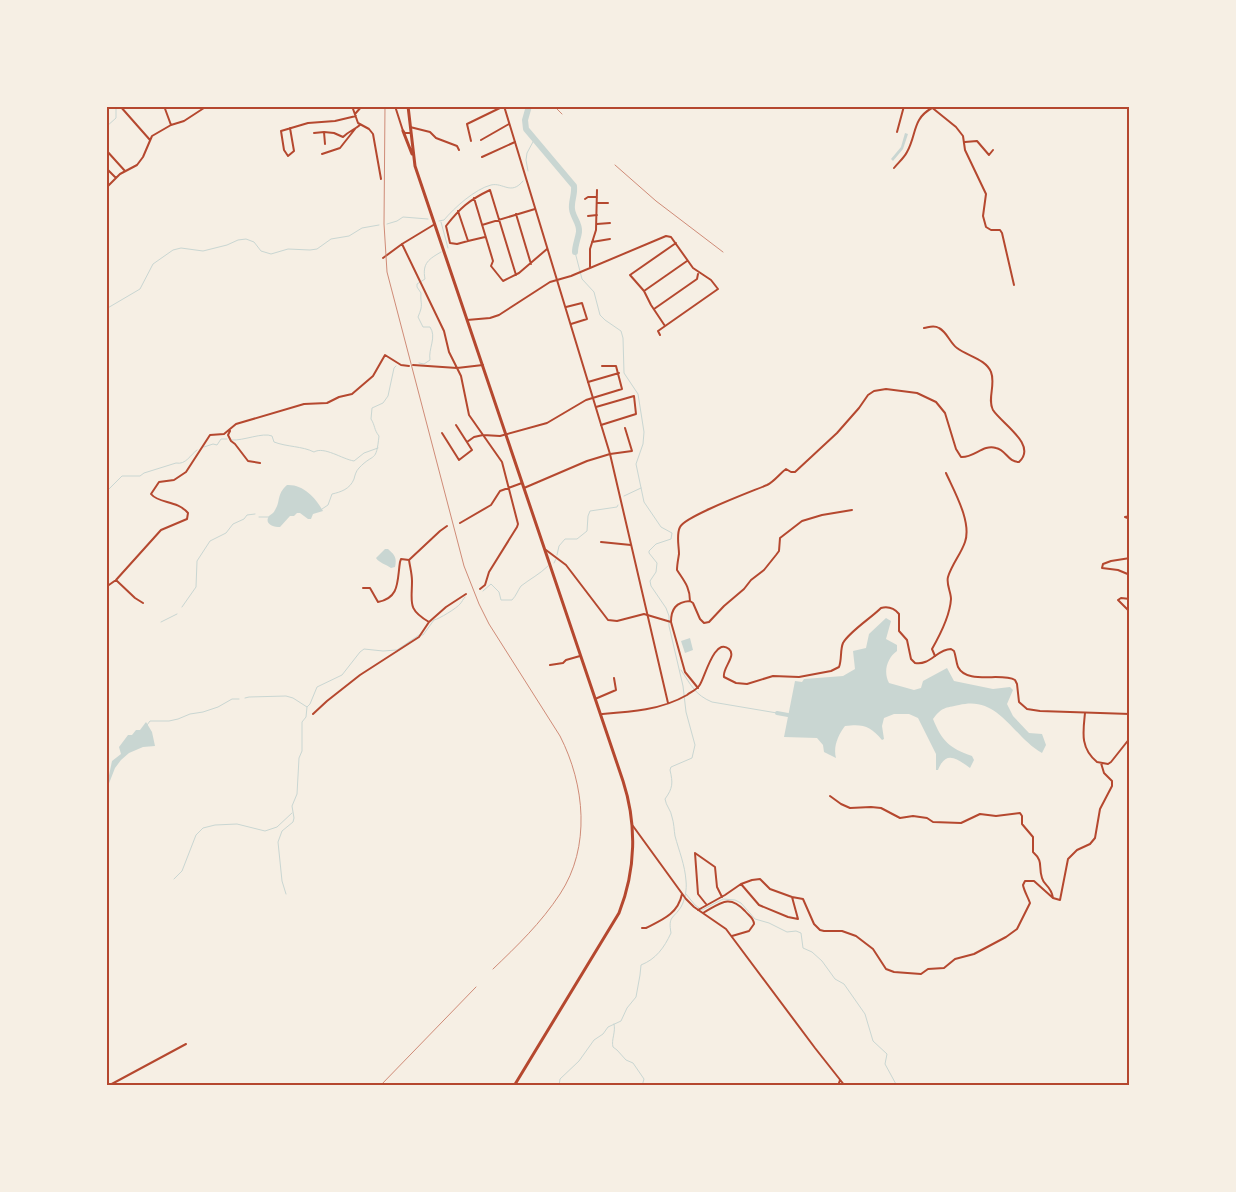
<svg xmlns="http://www.w3.org/2000/svg" width="1236" height="1192" viewBox="0 0 1236 1192" font-family="'Source Sans 3',sans-serif">
  <style>
    .water { fill: #c9d6d2 }
    .lines { fill: none; stroke-linecap: round; stroke-linejoin: round }
    .stream { stroke: #c9d6d2; stroke-width: 1 }
    .canal { stroke: #c9d6d2; stroke-width: 4 }
    .river { stroke: #c9d6d2; stroke-width: 6 }
    .minor { stroke: #b5482f; stroke-width: 2 }
    .tertiary { stroke: #b5482f; stroke-width: 2 }
    .trunk { stroke: #b5482f; stroke-width: 3 }
    .rail { stroke: #cf8b77; stroke-width: 1 }
    .neatline { fill: none; stroke: #b5482f; stroke-width: 2 }
  </style>
  <rect width="100%" height="100%" fill="#f6efe4"/>
  <path class="water" d="M905,133L908,134L903,149L893,161L891,159L901,147Z
    M287,485C303,484 316,498 323,511L313,514L311,519H308L300,513H297L294,516H290L280,527C273,527 264,524 269,516C271,514 274,513 275,510C281,501 276,495 287,485Z
    M385,549H388C395,555 397,558 395,567L391,568C386,564 379,563 376,558Z
    M886,618L891,621L886,639L897,645V651C887,658 883,672 889,683L914,690L921,688L923,681L947,668L954,681L993,689L1010,687L1013,690L1007,704L1013,716L1029,733L1042,734L1046,745L1042,753C1012,736 999,695 959,705C945,708 942,707 933,719C942,741 949,748 972,756L974,760L970,768C956,758 946,750 938,770H936V754L918,718L909,714H894L884,718L882,726L884,739L882,740C870,726 864,724 845,726C838,735 833,747 836,758L824,752L823,745L817,738L784,737L795,681L802,682L804,679L843,676L855,669L853,651L866,648L869,634Z
    M690,638L693,650L685,653L681,641Z
    M146,722L152,732L155,746L143,747L129,753L121,760L115,768L108,786L107,785L112,761L121,754L119,747L128,735H132L136,730H140Z"/>
  <g class="lines">
    <path class="stream" d="M106,127L116,118V106
      M528,171L526,160L527,153L534,140
      M439,221L444,220C454,208 475,189 491,185C503,182 511,196 523,181
      M441,222L448,248
      M387,224L397,221L403,217L428,219
      M106,309L140,289L153,264L173,250L181,248L203,251L227,245L238,240L246,239L254,242L261,251L271,254L288,249L310,250L317,249L331,239L349,236L362,228L379,225
      M419,363L424,364L430,360C428,349 437,337 430,327H423L418,317C424,303 420,305 421,293L417,287V284L425,279C422,263 429,259 441,252
      M232,440C243,441 263,432 272,436L274,442C287,447 302,446 314,452C324,446 342,459 354,461L364,453L378,448
      M204,447L213,444L217,445L221,439H227
      M106,492L122,476H140L144,473L176,463C186,465 190,455 197,450
      M624,496L641,488
      M322,509L328,505L332,494C341,492 350,489 354,479C355,475 356,471 359,468C374,452 376,464 379,436C374,430 375,425 371,419L372,408L383,403L388,396L394,368L396,366
      M259,517H269
      M557,555L559,546L565,539H577L587,531L588,516L590,511L617,507L618,505
      M554,563L556,559
      M483,591L491,584L499,592L501,600H512C516,596 518,590 521,586C530,579 540,574 548,566
      M182,607L196,587L197,561L210,541L226,533L233,524L244,519L247,515L255,514
      M161,622L177,614
      M681,670C691,685 695,695 712,702L777,713
      M245,698L249,697L286,696L293,698L307,707L310,704L317,687L342,675L360,652L364,649L383,651L397,650L419,635H423L434,620C439,619 457,608 460,604C462,602 463,599 465,597
      M147,725L150,721H169L178,719L190,714L203,712L218,707L232,699H239
      M106,788L108,784
      M174,879L182,871L196,835L203,828L215,825L237,824L265,831L277,827L292,813
      M286,894L282,881L278,842L282,831L293,822L294,818L292,806L297,794L299,758L302,751V722L306,717L307,707
      M686,894L695,905L702,910L723,899L735,900L741,903L755,919L769,923L787,932L796,931L801,933L803,948L812,952L822,961L835,979L844,984L865,1014L873,1041L887,1054L885,1064L897,1086
      M614,1024C616,1032 611,1040 613,1047L617,1050L626,1060L633,1063L644,1079L642,1086
      M559,1086L560,1079L579,1061L594,1040L603,1034L608,1027L621,1021L627,1008L636,997L640,975L641,965C656,959 664,948 671,933C668,916 673,919 681,907C685,900 687,889 686,881C685,865 679,851 675,836C674,830 674,823 672,817C671,810 666,806 665,799C673,788 673,783 670,770L671,767L692,758L695,745L686,712L683,686L669,626V616L666,608L651,586L650,581L656,572L657,563L649,553V551L656,544L671,539L672,533L661,527L644,502L636,464L643,444L644,432L638,394L624,373L623,338L621,331L605,320L600,315L594,292L582,279L575,252"/>
    <path class="canal" d="M777,713L788,715"/>
    <path class="river" d="M529,106L525,120L526,129L574,186C575,195 571,201 572,209C573,218 580,223 579,232C578,239 575,245 575,252"/>
    <path class="minor" d="M120,106L150,140
      M164,106L171,125
      M352,106L358,123L369,129L373,134L381,179
      M395,106L403,131L405,133H411
      M930,106L956,127L963,136L965,150L986,194L983,216L986,227L991,230H1000L1002,233L1014,285
      M355,114L362,106
      M410,127L430,132L436,138L457,146L459,150
      M290,128L294,151L288,156L284,150L281,131L308,123L335,121L356,116
      M897,132L904,106
      M314,133L324,132
      M481,140L509,124
      M471,141L467,124L504,106
      M965,142L977,141L989,155L993,150
      M325,144L324,132L334,133L343,137C349,131 354,130 360,125
      M106,150L125,171
      M322,154L340,148L355,129
      M482,157L515,142
      M106,168L116,178
      M894,168C898,163 904,158 907,152C917,134 912,119 932,108
      M106,188L120,174L137,165L143,157L152,136L171,125L184,121L207,106
      M474,198L493,261L491,266L503,281L519,273L547,249
      M585,199L588,197H597
      M597,203H608
      M458,211L468,241L485,237
      M516,214L531,264
      M588,216L597,215
      M597,224L610,223
      M482,225L535,209
      M468,241L457,244L450,243L446,226C460,208 469,200 490,190L516,275
      M592,242L610,239
      M402,244L444,331L449,352L461,376L469,415L502,462L518,524L517,527L489,572L485,585L480,589
      M383,258L402,244L435,224
      M590,267V249L596,230L597,190
      M644,291L687,261
      M566,307L582,303L587,319L571,324
      M654,309L697,279L698,274
      M467,320L490,318L499,315L550,282L571,276L666,236L671,237L693,268L711,280L718,289L658,331L660,335
      M665,326L651,305L644,291L630,275L676,243
      M413,365L457,368L483,365
      M588,382L619,373
      M596,407L634,396L636,414L601,425
      M230,431L228,435L231,441L235,444L248,461L260,463
      M442,433L459,460L472,450L456,425
      M467,442L474,437L483,435L500,436L547,423L586,400L622,389L616,366H602
      M524,488L587,461L610,454L632,451L625,428
      M852,510L822,515L802,521L780,538L779,551L776,555L764,570L751,580L744,589L724,606L709,622L704,623L700,619L693,603L690,601C690,587 684,581 677,570C677,565 678,560 679,554C679,546 676,535 680,527C685,516 753,491 767,485C775,481 779,474 786,469L791,472H795L837,433L859,408L868,395L874,391L886,389L917,393L936,402L945,413L956,449L961,457C974,458 983,444 996,448C1006,450 1008,462 1019,462C1038,445 1001,423 993,410C987,399 996,384 991,372C986,359 967,356 957,348C950,343 947,332 939,328C934,325 930,327 924,328
      M1130,516L1125,517L1130,519
      M460,523L491,505L500,491L522,483
      M601,542L631,545
      M546,550L566,565L608,620L617,621L644,614L671,622
      M1130,558L1111,561L1103,564L1102,568L1118,570L1130,575
      M116,580L135,598L143,603
      M106,587L116,580L161,530L187,519L188,513C177,500 159,504 151,494L159,482L174,480L186,472L210,435L224,434L236,424L304,404L327,403L339,397L352,394L373,376L385,355L401,365L409,366
      M363,588H370L378,602C400,598 397,581 400,562L401,559L409,560
      M1130,599L1121,598L1118,600L1130,612
      M690,601C676,602 671,609 671,622L685,672L698,688
      M429,622C407,609 412,603 412,581C412,574 410,567 409,560L440,531L447,526
      M935,656L932,649C940,635 950,616 951,599C951,592 946,584 948,577C952,564 961,554 965,542C972,522 954,491 946,473
      M550,665L563,663L566,660L580,656
      M595,699L616,690L614,678
      M1085,713C1083,732 1080,748 1097,762L1108,764L1111,762L1130,738
      M313,714L327,701L360,675L419,637L429,622L446,607L466,594
      M830,796L841,804L850,808L871,807L881,808L900,818L913,816L927,818L933,822L961,823L980,814L996,816L1020,813L1022,816V824L1033,837V852C1044,862 1038,866 1042,878C1044,886 1051,885 1053,898
      M633,826L686,899L694,907L726,929L815,1048L845,1086
      M792,897L803,899L814,924L820,930L824,931H842L856,936L873,949L886,969L894,972L921,974L928,969L944,968L955,959L974,954L1006,937L1017,929L1030,903C1028,897 1024,891 1023,885L1025,881H1034L1053,898L1060,900L1068,859L1077,850L1090,844L1095,838L1100,809L1112,786V781L1104,773L1101,763
      M706,904L698,894L695,853L715,867L717,887L722,897
      M698,910L725,895L741,884L759,905L788,917L798,919L792,897L770,889L760,879L752,880L741,884
      M703,913C721,903 729,894 745,911C749,916 754,918 754,924L749,931L732,936
      M642,928H646C662,920 678,914 682,894
      M108,1086L186,1044
      M838,1086L840,1080"/>
    <path class="tertiary" d="M504,106L610,454L668,703
      M602,714C631,712 661,710 687,695C691,692 696,690 699,686C704,681 714,636 729,649C737,656 722,668 724,677L736,683L747,684L773,676L799,677L831,671L839,667C842,659 840,650 843,643C849,632 871,618 881,608C889,606 894,608 899,614V631L907,640L911,659L915,663C930,666 937,649 951,649L954,651C956,656 956,662 958,667C967,685 1002,672 1015,680L1017,684L1019,702L1027,709L1040,711L1130,714"/>
    <path class="trunk" d="M408,106L415,166L623,781C637,824 636,870 619,913L514,1086
      M403,131L412,154"/>
    <path class="rail" d="M385,106L384,224L387,272L464,566L479,604L489,624L560,736C585,785 591,847 560,894C541,923 517,946 493,969
      M554,106L562,114
      M615,165L656,201L723,252
      M380,1086L476,987"/>
  </g>
  <rect width="1236" height="1192" fill="none" stroke="#f6efe4" stroke-width="215"/>
  <rect x="108" y="108" width="1020" height="976" class="neatline"/>
</svg>
